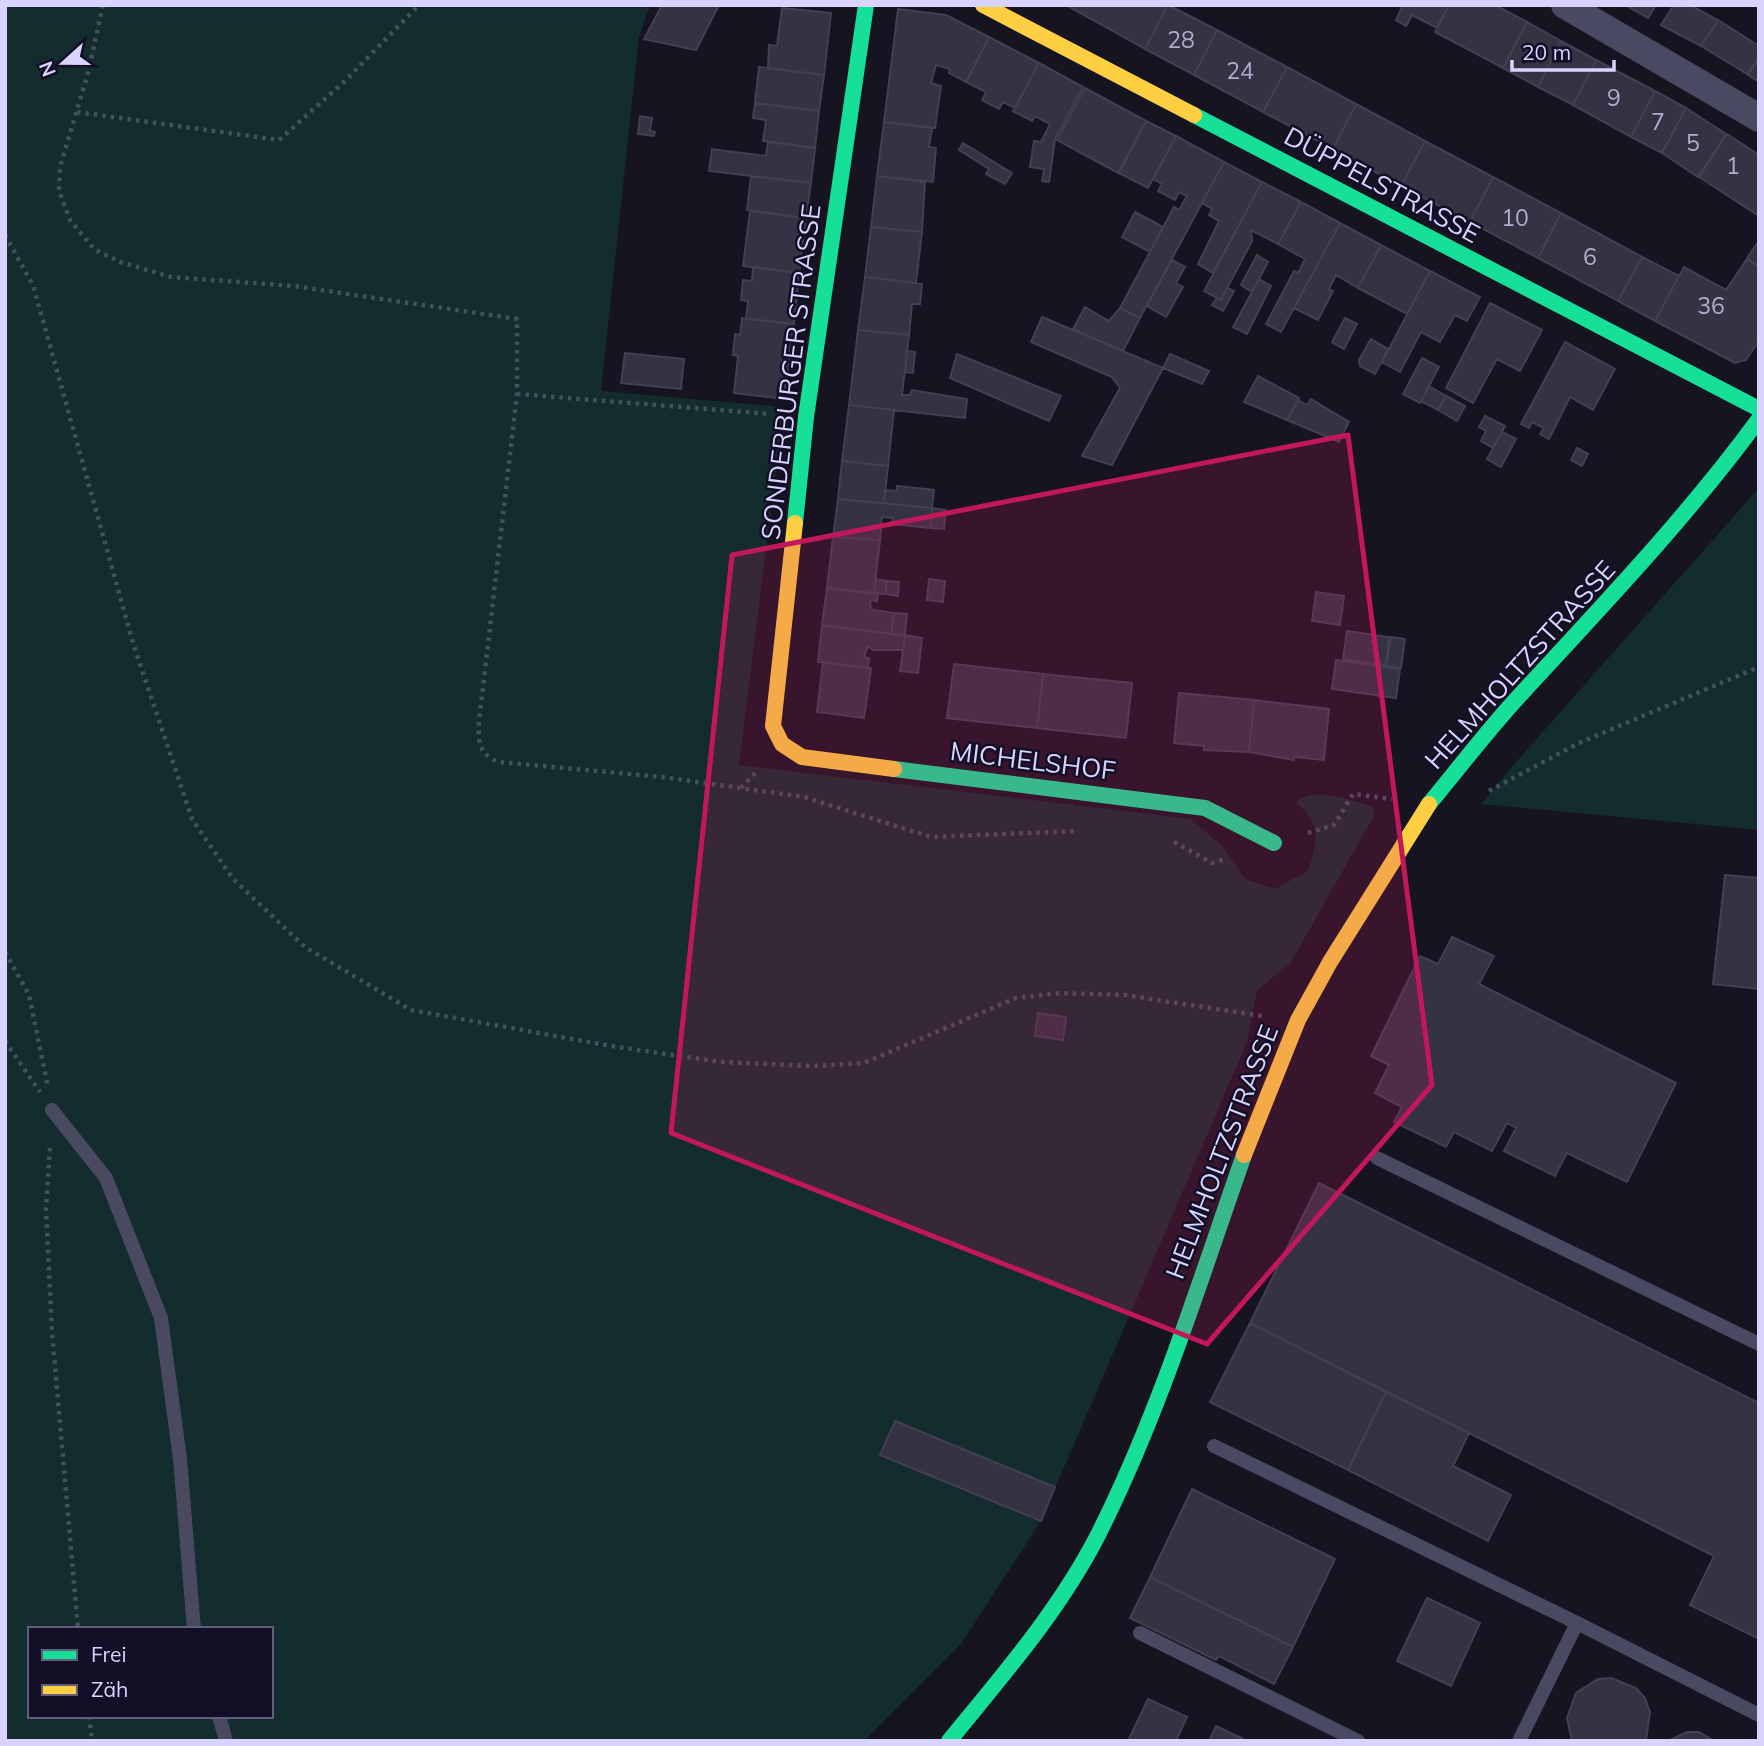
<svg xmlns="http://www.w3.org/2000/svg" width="1764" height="1746" viewBox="0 0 1764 1746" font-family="Mulish,sans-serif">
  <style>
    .green { fill: #132c2d; fill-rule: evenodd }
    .building { fill: #343243; stroke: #433f54; stroke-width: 2 }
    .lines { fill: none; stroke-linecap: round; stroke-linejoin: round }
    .path { stroke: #44505f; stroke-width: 4.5; stroke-dasharray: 3.5 5; stroke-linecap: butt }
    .lane { stroke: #4a4962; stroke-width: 14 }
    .street { stroke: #4a4962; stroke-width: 28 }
    .fast { stroke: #16e098; stroke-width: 16 }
    .slow { stroke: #ffcf43; stroke-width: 16 }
    .marked { fill: #c2185b; fill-opacity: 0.2; stroke: #c2185b; stroke-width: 5; stroke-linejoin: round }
    .labels { text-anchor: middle; stroke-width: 5; stroke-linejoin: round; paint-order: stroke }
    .number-label { font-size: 23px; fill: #b0acd0 }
    .street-label { font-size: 26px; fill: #d9d4ff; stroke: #130f26 }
  </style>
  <rect width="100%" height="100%" fill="#161421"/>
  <path class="green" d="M5,5H650L639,37L601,391L784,407L739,765L1191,819L1223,847L1245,879L1275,889L1309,870C1317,837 1323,828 1296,802C1316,787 1350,800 1372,806L1375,814L1290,964L1257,990L1247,1042L1041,1521L961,1644L864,1741H5ZM30,1629H271V1716H30Z
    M1759,488V830L1481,804L1516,762Z"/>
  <path class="building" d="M662,5H719L696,50L644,39Z
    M1066,5H1168L1145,49Z
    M1168,5L1217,30L1194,75L1145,49Z
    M1403,5H1449L1437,28L1412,15L1406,26L1396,20Z
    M1449,5H1495L1527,22L1503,68L1435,32Z
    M1625,5H1656L1648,18Z
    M1674,5H1690L1718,20L1701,46L1661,25Z
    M782,8L831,13L824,75L768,68L769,45L777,46Z
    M898,9L946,15L989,37L966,82L949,73L950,69L936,65L931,83L941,86L935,128L884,122Z
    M1718,20L1759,46V57L1747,74L1701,46Z
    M1527,22L1561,41L1538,87L1503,68Z
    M1217,30L1287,67L1263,112L1194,75Z
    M989,37L1039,63L1015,108L1003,102L999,109L982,100L986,92L966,82Z
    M1561,41L1596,60L1573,105L1538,87Z
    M1759,58V82L1748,75Z
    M1596,60L1655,91L1631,137L1573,105Z
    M1039,63L1083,87L1055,139L1049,182L1042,181L1044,169L1030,167L1034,141L1041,142L1050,124L1035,116L1032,121L1013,111Z
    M759,67L824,75L819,111L755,103Z
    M1287,67L1356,104L1333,149L1263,112Z
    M1085,88L1146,121L1118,173L1057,140Z
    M1655,91L1686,108L1662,153L1631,137Z
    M755,103L819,111L815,148L763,141L766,120L753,118Z
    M1356,104L1425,141L1401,186L1333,149Z
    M1686,108L1726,134L1698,177L1662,153Z
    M640,116L652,118L650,131L655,132L654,136L638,134Z
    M1146,121L1176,136L1148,188L1119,173Z
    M884,122L932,128L929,147L936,148L933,182L877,176Z
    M1727,134L1759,155V216L1699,177Z
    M1176,136L1224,162L1140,318L1120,308L1174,207L1179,210L1187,196L1179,192L1175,200L1158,191L1162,184L1153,179Z
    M1425,141L1493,177L1470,222L1401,186Z
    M768,142L815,148L811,183L709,171L712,149L766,156Z
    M963,143L1012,173L1005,184L986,174L989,169L959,150Z
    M1224,162L1262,182L1213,273L1198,264L1219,221L1209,215L1212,209L1202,203Z
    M751,176L811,183L806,218L747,210Z
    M877,176L925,182L922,232L871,227Z
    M1493,177L1561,213L1538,258L1470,222Z
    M1262,182L1301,202L1278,244L1251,230L1252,241L1221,300L1204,291Z
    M1301,202L1340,223L1281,332L1266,324L1294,271L1298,273L1305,259L1278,244Z
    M750,211L806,218L799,273L743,266Z
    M1135,212L1163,227L1150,252L1122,237Z
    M1561,213L1642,257L1618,301L1538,258Z
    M1340,223L1381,245L1358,288L1336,275L1329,289L1333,291L1318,320L1294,308Z
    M871,227L922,232L916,283L865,277Z
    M1759,241V266L1747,258Z
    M1381,245L1430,271L1407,314L1358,288Z
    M1257,255L1268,262L1252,292L1241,285Z
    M1642,257L1679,276L1655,321L1618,301Z
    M1747,259L1759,268V341L1746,360L1735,363L1655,321L1684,267L1726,290Z
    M1172,260L1185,267L1176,283L1183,287L1166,317L1147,306Z
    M753,267L799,273L794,324L746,319L748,301L741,300L743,280L752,281Z
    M1430,271L1480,297L1467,321L1455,315L1440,342L1421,332L1400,372L1382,362Z
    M865,277L922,284L920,304H912L909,335L858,330Z
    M1259,279L1271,286L1247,334L1233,327Z
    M1227,288L1234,291L1223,311L1212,305L1217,298L1221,300Z
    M1490,303L1542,330L1520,371L1497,359L1473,403L1446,388Z
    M1085,307L1109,321L1120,308L1140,318L1123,351L1073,329Z
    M1042,317L1163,368L1112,465L1082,456L1120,388L1112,377L1031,342Z
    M742,318L794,324L784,399L734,393L738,356L733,355L735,334L740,335Z
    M1345,318L1357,324L1344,349L1332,342Z
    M858,330L909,335L902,395H910L912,390L967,399L965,418L849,405Z
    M1371,339L1388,349L1375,374L1360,366L1359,360Z
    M1565,342L1615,369L1593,410L1570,397L1549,439L1540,434L1544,428L1532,422L1529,428L1521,424Z
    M907,351L915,352L913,373L905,372Z
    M625,353L684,359L681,389L621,383Z
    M957,354L1061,396L1049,421L950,378Z
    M1170,354L1209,371L1202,384L1163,368Z
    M1422,358L1439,367L1420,403L1403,394Z
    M1258,376L1299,398L1287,420L1244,402Z
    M1429,386L1446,396L1438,410L1421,401Z
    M1446,396L1465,406L1457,421L1438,410Z
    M1311,399L1349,422L1339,442L1287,420L1298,400L1307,405Z
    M849,405L894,410L888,466L842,461Z
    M1485,416L1505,426L1493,448L1481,441L1486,431L1479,427Z
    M1502,432L1516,439L1501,467L1487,459Z
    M1577,448L1588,454L1582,466L1571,460Z
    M842,461L888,466L884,503L838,499Z
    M897,486L934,490L932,508L884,503L885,490L897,491Z
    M838,499L932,508L930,528L892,524L893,518L882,517L880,540L833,537Z
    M932,508L946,510L944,529L930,528Z
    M833,537L880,540L874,593L827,588Z
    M876,579L887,581L885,594L874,593Z
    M929,579L945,581L943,602L927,600Z
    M887,581L899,582L898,596L885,594Z
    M827,588L878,594L877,601L871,600L870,606L873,610L894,613L891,634L822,625Z
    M1316,592L1344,596L1340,625L1312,621Z
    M894,613L907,614L905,635L891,634Z
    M822,625L905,635L903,650H873L868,646L864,657L869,658L868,668L818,662Z
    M1347,631L1389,637L1386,665L1343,659Z
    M905,635L922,638L918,673L900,671Z
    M1391,637L1405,639L1401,668L1386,666Z
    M1336,660L1400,669L1396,698L1332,689Z
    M823,662L871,668L864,718L817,712Z
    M954,664L1043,674L1037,728L947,718Z
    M1043,674L1132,683L1126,738L1037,728Z
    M1179,693L1254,700L1249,752L1204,750V746L1174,743Z
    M1254,700L1329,709L1324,760L1294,757V760L1249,752Z
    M1725,875L1759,878V989L1713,984Z
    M1452,937L1494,956L1479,984L1676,1083L1627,1182L1567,1153L1555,1176L1504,1151L1516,1128L1507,1123L1492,1151L1454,1132L1446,1147L1394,1122L1402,1107L1375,1093L1389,1065L1371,1056L1420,956L1438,964Z
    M1038,1013L1066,1017L1063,1040L1035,1036Z
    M1319,1183L1759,1403V1639L1690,1605L1714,1556L1250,1323Z
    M1250,1323L1386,1392L1348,1470L1210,1402Z
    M1386,1392L1469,1433L1453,1466L1511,1495L1488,1541L1348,1470Z
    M895,1421L1055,1487L1041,1521L880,1455Z
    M1192,1489L1335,1559L1293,1647L1150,1577Z
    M1150,1577L1293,1647L1274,1684L1219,1656L1216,1660L1130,1618Z
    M1427,1598L1480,1623L1451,1686L1397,1661Z
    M1611,1678L1636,1688L1645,1698L1650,1712L1646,1740L1572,1741L1567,1718L1576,1693L1598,1679Z
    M1148,1699L1187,1717L1176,1741H1128Z
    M1216,1726L1247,1741H1209Z
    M1687,1732H1699L1714,1741H1668Z"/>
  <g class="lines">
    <path class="path" d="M103,5L88,73L60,167L59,191L70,220L94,249L120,262L171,277L294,286L517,319V394L479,722C478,743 479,753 498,762L662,777L804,797L931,837L1077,831
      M77,112L279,140L345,81L418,6
      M5,235L33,285L133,643L192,819L233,879L305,947L411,1010L611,1046L721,1062L814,1066L864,1063L1016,998L1060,993L1125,995L1262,1016
      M517,394L770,414
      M741,788L758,770
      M1489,791L1579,743L1759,667
      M1308,833L1334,825L1353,794L1392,799
      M1174,842L1212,863L1226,859
      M5,952L29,995L48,1087
      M5,1041L40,1092
      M50,1148L46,1208L52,1332L78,1629
      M89,1716L92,1741"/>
    <path class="lane" d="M52,1110L106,1178L161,1318L180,1459L194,1629
      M1377,1158L1759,1344
      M1214,1446L1577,1623
      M1140,1633L1358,1741
      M219,1716L226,1741
      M1519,1741L1577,1623L1759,1715"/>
    <path class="street" d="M1565,5L1759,118"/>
    <path class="fast" d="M1194,115L1759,409
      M795,523L806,417L866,5
      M894,769L1205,808L1274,843
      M1429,804C1460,767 1489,728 1522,693C1604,604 1687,517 1759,419
      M949,1741C1002,1676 1059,1611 1098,1535C1159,1414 1199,1283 1244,1155"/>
    <path class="slow" d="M983,5L1194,115
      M795,523L773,726L782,744L802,757L894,769
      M1244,1155L1298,1020L1330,962L1429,804"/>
  </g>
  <path class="marked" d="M1348,435L1432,1085L1207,1344L671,1133L732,555Z"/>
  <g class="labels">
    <g class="number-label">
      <text x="1181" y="48">28</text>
      <text x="1240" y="79">24</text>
      <text x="1614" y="106">9</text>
      <text x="1658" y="130">7</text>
      <text x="1693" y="151">5</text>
      <text x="1733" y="174">1</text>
      <text x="1515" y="226">10</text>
      <text x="1590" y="265">6</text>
      <text x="1711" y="314">36</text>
    </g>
    <g class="street-label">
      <text transform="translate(1382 185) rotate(28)" y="9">DÜPPELSTRASSE</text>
      <text transform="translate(791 372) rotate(-83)" y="9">SONDERBURGER STRASSE</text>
      <text transform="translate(1520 665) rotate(-48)" y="9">HELMHOLTZSTRASSE</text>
      <text transform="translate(1033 761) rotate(7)" y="9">MICHELSHOF</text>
      <text transform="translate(1222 1152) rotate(-69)" y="9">HELMHOLTZSTRASSE</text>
    </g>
  </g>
  <rect width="1764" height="1746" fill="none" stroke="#d9d4ff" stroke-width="14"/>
  <rect x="28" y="1627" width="245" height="91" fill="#130f26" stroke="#625e7d" stroke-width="2"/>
  <rect x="42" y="1650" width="35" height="10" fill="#16e098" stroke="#625e7d" stroke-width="2"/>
  <text x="91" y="1662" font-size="21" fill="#d9d4ff">Frei</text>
  <rect x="42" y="1685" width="35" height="10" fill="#ffcf43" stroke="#625e7d" stroke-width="2"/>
  <text x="91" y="1697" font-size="21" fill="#d9d4ff">Zäh</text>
  <g transform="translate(63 63) rotate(249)" stroke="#130f26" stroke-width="5" paint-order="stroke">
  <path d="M0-5L12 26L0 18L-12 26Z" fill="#d9d4ff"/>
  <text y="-10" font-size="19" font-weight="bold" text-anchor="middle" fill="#d9d4ff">N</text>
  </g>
  <path d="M1512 60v10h102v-10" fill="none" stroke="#d9d4ff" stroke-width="3.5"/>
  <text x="1522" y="60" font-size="21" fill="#d9d4ff" stroke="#130f26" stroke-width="5" paint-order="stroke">20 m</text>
</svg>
